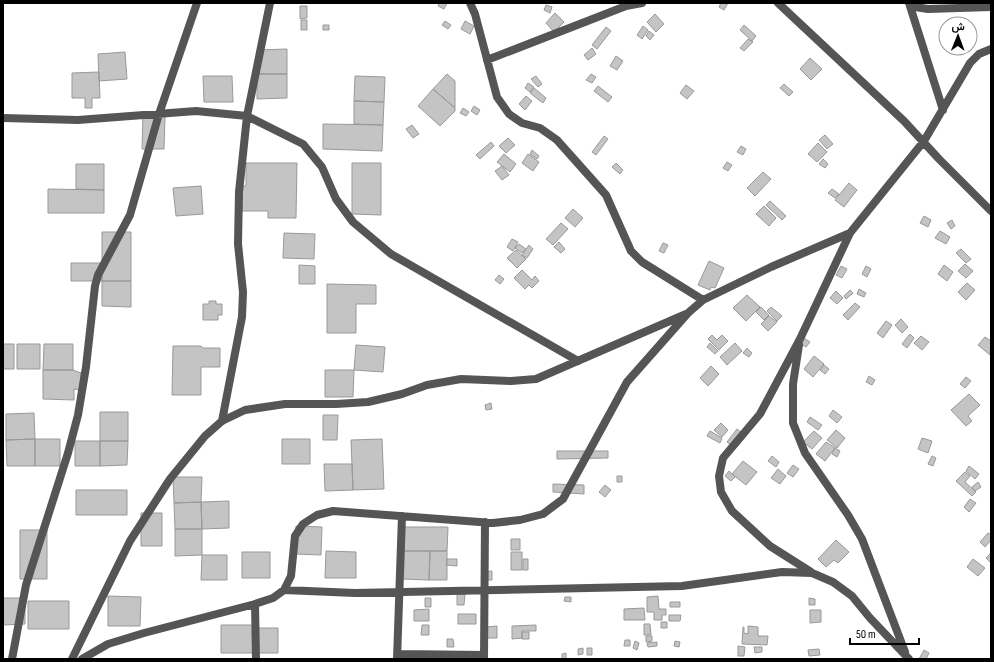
<svg xmlns="http://www.w3.org/2000/svg" width="994" height="662" viewBox="0 0 994 662" font-family="'Sofia Sans Condensed',Vazirmatn,sans-serif">
  <style>
    .building { fill: #c4c4c4; stroke: #999 }
    .lines { fill: none; stroke-linecap: round; stroke-linejoin: round }
    .minor { stroke: #555; stroke-width: 8 }
  </style>
  <rect width="100%" height="100%" fill="#fff"/>
  <path class="building" d="M439,3H447L444,9L438,6Z
    M721,3H728L724,10L719,7Z
    M546,5L552,7L550,13L544,10Z
    M300,6H307V18L300,19Z
    M555,13L564,22L554,32L546,23Z
    M655,14L664,24L656,32L647,22Z
    M301,20H307V30H301Z
    M445,21L451,25L448,29L442,25Z
    M465,21L474,26L470,34L461,29Z
    M323,25H329V30H323Z
    M744,25L756,36L752,41L740,30Z
    M643,26L648,30L642,39L637,35Z
    M606,27L611,31L597,49L592,45Z
    M649,31L654,35L650,40L646,36Z
    M748,39L753,42L744,51L740,48Z
    M592,48L596,54L588,60L584,55Z
    M287,49V74H257V50Z
    M125,52L127,79L99,81L98,54Z
    M616,56L623,61L617,70L610,66Z
    M810,58L822,69L811,80L800,69Z
    M99,72L100,98H92V108H85V98H72V73Z
    M257,74H287V98L257,99Z
    M447,74L455,81V108L433,89Z
    M591,74L596,77L592,83L586,80Z
    M203,76H232L233,102H204Z
    M355,76L385,77L384,102L354,101Z
    M536,76L542,84L538,87L531,79Z
    M528,83L534,87L530,92L525,88Z
    M784,84L793,92L789,96L780,88Z
    M686,85L694,91L687,99L680,93Z
    M598,86L612,97L608,102L594,91Z
    M534,88L546,98L543,103L530,93Z
    M433,89L455,108V111L440,126L418,106Z
    M526,96L532,101L525,110L519,104Z
    M354,101L384,102L383,125L354,124Z
    M474,106L480,110L477,115L471,111Z
    M463,108L469,112L466,116L460,113Z
    M143,115L165,116L164,149H142Z
    M323,124L383,125L382,151L323,149Z
    M412,125L419,134L413,138L406,129Z
    M825,135L833,144L827,149L819,140Z
    M604,136L608,139L596,155L592,152Z
    M508,138L515,145L506,153L499,146Z
    M491,142L494,146L480,159L476,155Z
    M818,143L827,152L817,162L808,154Z
    M741,146L746,149L743,155L737,152Z
    M532,150L539,156L537,159L530,154Z
    M504,154L516,164L510,172L497,162Z
    M528,154L539,162L533,171L522,163Z
    M823,159L828,164L825,168L819,164Z
    M727,162L732,165L728,171L723,168Z
    M246,163H297L296,218H268V211H242V186H246Z
    M352,163H381V215L352,214Z
    M616,163L623,170L620,174L612,167Z
    M76,164H104V190L76,189Z
    M502,166L509,175L502,180L495,171Z
    M763,172L771,179L755,196L747,188Z
    M849,183L857,190L844,207L835,200Z
    M201,186L203,214L176,216L173,188Z
    M48,189L104,190V213H48Z
    M832,189L839,194L835,198L828,193Z
    M770,201L786,216L782,220L766,205Z
    M764,206L776,218L769,226L756,214Z
    M573,209L583,218L575,227L565,218Z
    M924,216L931,220L928,227L920,223Z
    M952,220L955,226L951,229L947,223Z
    M561,223L568,229L553,245L546,239Z
    M940,231L950,237L946,244L935,238Z
    M102,232H131V281H102Z
    M284,233L315,234L314,259L283,258Z
    M512,239L518,242L513,251L507,247Z
    M559,242L565,249L561,253L554,247Z
    M663,243L668,245L664,253L659,251Z
    M519,244L526,249L522,253L515,248Z
    M529,245L533,249L527,258L522,255Z
    M961,249L971,259L966,263L956,253Z
    M516,250L526,259L517,268L507,258Z
    M709,261L724,268L715,288L711,287L710,290L698,285Z
    M71,263H102V281H71Z
    M965,264L973,271L966,278L958,271Z
    M299,265L315,266V284H299Z
    M944,265L953,272L947,281L938,274Z
    M841,266L847,269L842,278L836,275Z
    M866,266L871,269L867,277L862,274Z
    M522,270L532,280L535,276L539,281L532,288L529,285L525,289L514,278Z
    M499,275L504,279L500,284L495,280Z
    M102,281H131V307L102,306Z
    M967,283L975,290L966,300L958,292Z
    M327,284L376,285V304H356V333H327Z
    M859,289L866,293L864,297L857,294Z
    M850,290L853,293L846,299L844,296Z
    M836,291L843,298L837,304L830,298Z
    M747,295L760,307L746,321L733,308Z
    M209,301H216V304H222V315H218V320H203V304H209Z
    M855,303L860,307L848,320L843,315Z
    M761,307L769,315L764,320L756,312Z
    M771,307L782,316L777,321L767,311Z
    M769,316L777,322L768,331L761,324Z
    M901,319L908,327L902,333L895,325Z
    M886,321L892,325L883,338L877,333Z
    M910,334L914,338L907,348L902,344Z
    M712,335L717,340L722,335L728,341L719,350L708,339Z
    M801,336L810,342L806,347L797,341Z
    M921,336L929,342L922,350L914,343Z
    M985,337L991,341L990,355L978,345Z
    M710,343L718,351L715,354L707,347Z
    M735,343L742,351L727,365L720,357Z
    M3,344H14V369H3Z
    M17,344H40V369H17Z
    M44,344H73V370H43Z
    M356,345L385,347L383,372L354,370Z
    M173,346H201L203,348H220V367H201V395H172Z
    M747,348L752,353L749,357L743,353Z
    M814,356L824,364L813,377L804,369Z
    M824,365L829,369L825,374L820,370Z
    M711,366L719,374L708,386L700,378Z
    M43,370H73L81,373V390L74,389V400L43,399Z
    M325,370H354L353,397H325Z
    M869,376L875,380L872,385L866,382Z
    M966,377L971,381L965,388L960,384Z
    M969,394L980,405L968,416L972,421L966,426L951,410Z
    M491,403L492,409L486,410L485,405Z
    M833,410L842,417L837,423L829,416Z
    M100,412H128V441H100Z
    M34,413L35,439L6,440V414Z
    M323,415H338L337,440H323Z
    M810,417L822,425L818,430L807,422Z
    M721,423L728,430L722,437L714,430Z
    M737,429L746,436L735,449L727,442Z
    M836,430L845,438L837,448L827,440Z
    M710,431L722,438L720,443L707,436Z
    M814,431L822,438L812,449L803,442Z
    M922,438L932,441L928,453L918,449Z
    M35,439V466H7L6,440Z
    M35,439H60V466H35Z
    M282,439H310V464H282Z
    M382,439L384,489L353,490L351,440Z
    M75,441H100V466H75Z
    M100,441H128L127,465L100,466Z
    M826,442L835,448L825,461L816,454Z
    M835,448L840,451L837,457L832,454Z
    M557,451H608V458L557,459Z
    M772,456L779,462L776,467L768,461Z
    M932,456L936,458L933,466L928,464Z
    M743,461L757,472L746,485L732,474Z
    M324,464H352L353,490L325,491Z
    M793,465L799,469L793,477L787,473Z
    M969,466L979,474L975,479L966,471Z
    M778,469L786,476L780,484L771,478Z
    M729,471L735,477L731,481L725,476Z
    M965,472L970,476L965,482L976,492L972,496L956,481Z
    M617,476H622V482H617Z
    M173,477H202L201,502L174,503Z
    M978,482L981,487L975,491L972,487Z
    M553,484L584,485V494L553,492Z
    M605,485L611,490L605,497L599,492Z
    M76,490H127V515H76Z
    M970,499L976,503L969,512L964,507Z
    M229,501V528L202,529L201,502Z
    M201,502L202,529H175L174,503Z
    M141,513H162V546H141Z
    M296,526L322,527L321,555L295,554Z
    M402,527H448L447,551H402Z
    M175,529H202V555L175,556Z
    M20,530H47V579H20Z
    M988,533L991,535V540L985,547L980,542Z
    M511,539H520V550H511Z
    M836,540L849,552L838,563L834,560L826,567L818,559Z
    M326,551L356,552V578H325Z
    M402,551H430L429,580L402,579Z
    M430,551H447V580H429Z
    M242,552H270V578H242Z
    M511,552H522V570H511Z
    M991,553V563L986,558Z
    M202,555H227V580H201Z
    M447,559H457V566L446,565Z
    M523,559H528V570H523Z
    M973,559L985,568L978,576L967,567Z
    M492,571V580H483V572Z
    M457,594H465L464,605H457Z
    M108,596L141,597L140,626H108Z
    M658,596L659,609H666V615H662V620H654V612H647V597Z
    M565,597H571V602L564,601Z
    M3,598H25V624L3,625Z
    M425,598H431V607H425Z
    M809,598L815,599V605H809Z
    M28,601H69V629H28Z
    M670,602H680V607H670Z
    M644,608L645,620H624V609Z
    M429,609V621H414V610Z
    M810,610H821V622L810,623Z
    M458,614H476V624H458Z
    M669,615H681L680,621H669Z
    M661,622H667V628H661Z
    M644,624H650L651,635H644Z
    M221,625H252L257,628H278V653H221Z
    M422,625H429V635H421Z
    M536,625V631H522V638L512,639V626Z
    M497,626V638H485L486,627Z
    M748,626L758,627V636H768L767,645L742,644L743,627H744V633L748,634Z
    M522,632H529V639H522Z
    M646,636H652V641L646,642Z
    M447,639H453L454,647H447Z
    M625,640H630V646H624Z
    M635,641L639,643L637,650L633,648Z
    M675,641L680,642L679,647L674,646Z
    M657,642V646L648,647L647,643Z
    M738,646L745,647L744,656H738Z
    M754,647H762V652L755,653Z
    M583,648V654L578,655V649Z
    M587,648H592V655H587Z
    M819,649L820,655L809,656L808,650Z
    M924,650L929,653L926,659H919Z
    M566,653V659H574H562V654Z"/>
  <g class="lines">
    <path class="minor" d="M470,3L475,14L497,97L509,114L522,123L540,128L557,140L606,195L631,251L642,262L703,300
      M778,3L904,121L939,159L991,211
      M909,3L943,110
      M909,3L915,7L928,9L991,7
      M487,60L626,6L642,3
      M3,118L78,120L196,111L247,116L303,144L322,167L336,199L353,222L391,254L578,361
      M799,345L793,384V423L805,453L848,515L862,539L905,652
      M222,421L242,317L243,292L238,244L239,192L247,116L270,3
      M811,572L770,546L732,511L721,492L719,476L723,458L760,414L800,339L850,233L924,141L970,63L979,54L991,49
      M284,590L355,593L682,586L782,572L812,573L833,582L852,596L870,618L909,659
      M255,604L256,659
      M398,654L484,655
      M12,659L26,585L68,453L78,415L86,367L95,286L98,275L130,215L159,114L197,3
      M72,659L130,541L170,479L205,436L222,421L245,410L285,404H336L368,402L402,394L427,385L461,379L511,381L536,379L686,314
      M82,659L108,644L144,633L255,604L273,598L284,590L291,576L295,536L303,524L317,515L333,511L493,523L520,520L543,514L563,499L627,382L688,313L703,300L771,267L850,233
      M397,659L402,516
      M484,659L485,522"/>
  </g>
  <rect width="994" height="662" fill="none" stroke="#000000" stroke-width="8"/>
  <g transform="translate(958 36) rotate(1)"><circle r="19" fill="#ffffff" stroke="#999999"/>
  <path d="M0-3L7 15L0 10L-7 15Z" fill="#000000"/>
  <text y="-6" font-size="11" font-weight="bold" text-anchor="middle" fill="#000000">ش</text>
  </g>
  <path d="M850 638v6h69v-6" fill="none" stroke="#000000" stroke-width="2"/>
  <text x="856" y="638" font-size="12" fill="#000000" stroke="#ffffff" stroke-width="3" paint-order="stroke">50 m</text>
</svg>
